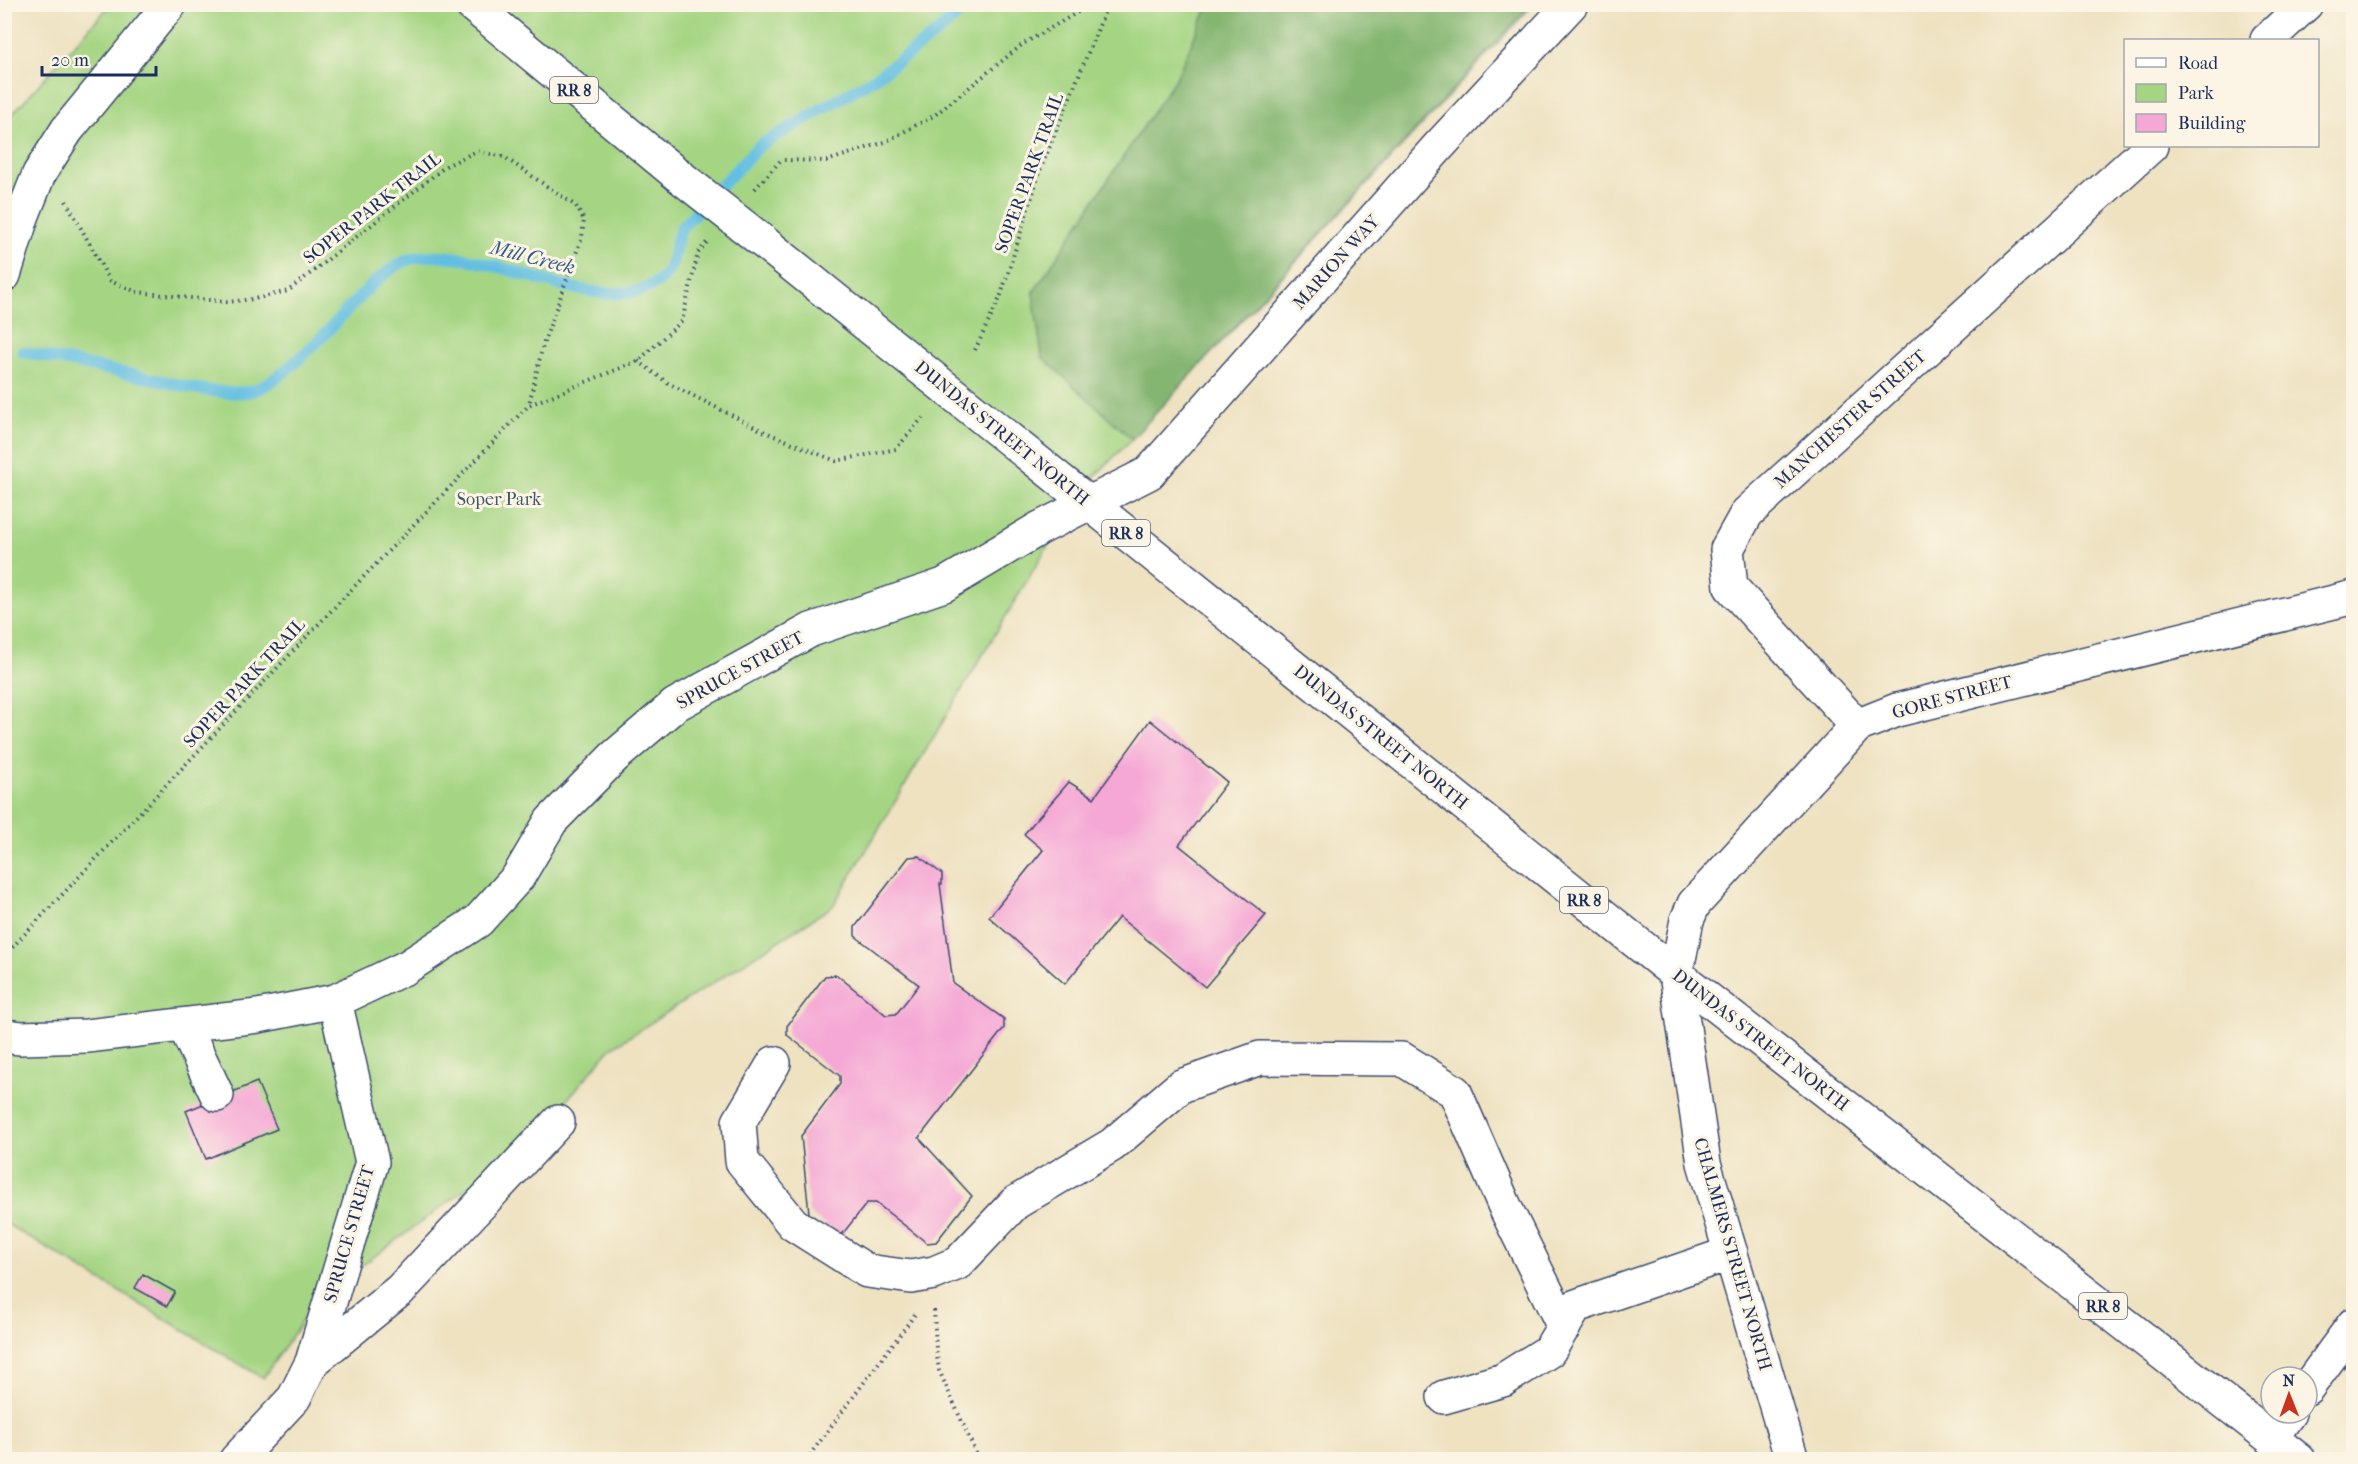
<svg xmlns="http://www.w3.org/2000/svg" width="2358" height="1464" viewBox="0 0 2358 1464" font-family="'IM FELL French Canon',serif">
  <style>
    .green { fill: #a5d583; stroke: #608270; stroke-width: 1.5 }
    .forest { fill: #84b671; stroke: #507268; stroke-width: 1.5 }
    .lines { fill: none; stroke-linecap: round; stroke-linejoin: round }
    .stream { stroke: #64bfe2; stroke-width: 12 }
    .building { fill: #f5a7d5 }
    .minor-casing { stroke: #3b4a6d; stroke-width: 36 }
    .major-casing { stroke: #3b4a6d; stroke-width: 36 }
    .path { stroke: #3b4a6d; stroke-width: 4; stroke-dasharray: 1.5 4.5; stroke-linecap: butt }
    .minor { stroke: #fff; stroke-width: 33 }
    .major { stroke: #fff; stroke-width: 33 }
    .major-bridge-casing { stroke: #3b4a6d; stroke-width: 36; stroke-linecap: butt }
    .major-bridge { stroke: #fff; stroke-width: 33 }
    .labels { text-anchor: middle; stroke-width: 6; stroke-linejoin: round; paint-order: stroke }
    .shield { fill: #fcf5e5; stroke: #5e6a86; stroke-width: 1.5 }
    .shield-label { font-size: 16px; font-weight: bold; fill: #1b2f5e }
    .street-label { font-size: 18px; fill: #1b2f5e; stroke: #fcf5e5 }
    .park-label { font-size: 18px; fill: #3e5867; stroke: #fcf5e5 }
    .water-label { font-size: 20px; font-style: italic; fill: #315a86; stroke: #fcf5e5 }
  </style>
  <rect width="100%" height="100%" fill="#fcf5e5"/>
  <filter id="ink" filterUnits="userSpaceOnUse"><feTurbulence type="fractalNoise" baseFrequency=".0167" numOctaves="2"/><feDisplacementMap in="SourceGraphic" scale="12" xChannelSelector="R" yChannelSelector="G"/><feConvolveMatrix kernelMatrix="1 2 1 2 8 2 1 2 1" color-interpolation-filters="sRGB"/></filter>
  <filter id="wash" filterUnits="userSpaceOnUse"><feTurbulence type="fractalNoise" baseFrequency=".008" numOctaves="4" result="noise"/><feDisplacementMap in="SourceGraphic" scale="24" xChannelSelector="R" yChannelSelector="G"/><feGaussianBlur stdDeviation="1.35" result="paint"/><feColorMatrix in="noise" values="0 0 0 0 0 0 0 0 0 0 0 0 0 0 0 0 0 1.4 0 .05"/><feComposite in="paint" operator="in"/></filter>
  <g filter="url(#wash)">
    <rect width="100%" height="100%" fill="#eee2c1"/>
    <path class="green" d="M110,5H1533L1132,439L1081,490L833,906L610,1049L533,1140L319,1297L263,1378L5,1223L4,117L8,119Z"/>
    <path class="forest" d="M1209,4L1530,5L1132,439L1042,357L1033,293L1177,76Z"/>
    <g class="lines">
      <path class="stream" d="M23,352C63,360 103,369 143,377C172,383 228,399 255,390C276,383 310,349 326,333C347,311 382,268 411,259C483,239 602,327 662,279C675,268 674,243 681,228L759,146L875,78L937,33L970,4"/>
    </g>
    <g id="blocks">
      <path class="building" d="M1150,720L1227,782L1179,845L1266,915L1205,987L1119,917L1065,984L989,917L1043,850L1024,834L1069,782L1094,798Z
        M919,856L942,874V884H940L953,983L1004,1019V1028L919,1138L972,1196L936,1242L927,1243L876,1203H867L840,1237L809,1213L801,1136L840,1084V1076L787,1035V1026L825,976L837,975L886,1015L896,1014L919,985L855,936V927L909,857Z
        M257,1082L277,1129L206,1159L186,1111Z
        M143,1274L175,1292L167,1306L135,1288Z"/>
    </g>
  </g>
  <g filter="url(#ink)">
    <use href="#blocks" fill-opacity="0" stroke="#3b4a6d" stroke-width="1.5"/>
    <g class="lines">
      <defs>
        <path id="minor" d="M2267,40L2306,4
          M4,275L22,217L39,174L67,130L170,4
          M1857,726L1731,587L1727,549L1747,513L2151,146
          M184,1025L217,1095
          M4,1036L21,1038L87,1036L258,1016L335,1001L407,967L478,921L518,877L551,821L614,757L675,705L811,630L944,585L1040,528L1149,473L1438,147L1571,4
          M774,1063L739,1122L742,1161L793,1224L867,1271L911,1277L934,1273L958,1263L1015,1203L1112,1145L1181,1086L1260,1058L1402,1059L1455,1092L1506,1209L1564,1327
          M312,1362L400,1290L558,1122
          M2307,1388L2354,1324
          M1444,1397L1503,1380L1549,1351L1576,1306L1731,1253
          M2272,1437L2289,1413
          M236,1460L294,1398L312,1362L372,1162L335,1001
          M1792,1460L1704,1163L1676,974L1687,920L1694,904L1857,726L1897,710L2354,597"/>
        <path id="major" d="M471,4L678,175
          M761,240L1676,974L2299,1460"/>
      </defs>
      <use href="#minor" class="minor-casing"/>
      <use href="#major" class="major-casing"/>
      <path class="path" d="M755,189L781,160L827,161L885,142L935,115L1023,44L1092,4
        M66,201L110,281L137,292L227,302L254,299L288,291L446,166L477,151L504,157L576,206L584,220L582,237L543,345L529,404
        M975,350L1000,298L1041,168L1108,4
        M638,361L668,383L765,432L836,461L896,449L924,416
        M4,956L350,591L529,405L638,361L682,321L698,253L707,242
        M934,1310L936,1349L939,1370L979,1460
        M806,1460L916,1313"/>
      <use href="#minor" class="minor"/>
      <use href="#major" class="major"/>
      <defs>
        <path id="major-bridge" d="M678,175L761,240"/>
      </defs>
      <use href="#major-bridge" class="major-bridge-casing"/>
      <use href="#major-bridge" class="major-bridge"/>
    </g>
  </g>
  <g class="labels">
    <g class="shield">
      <rect x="550" y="77" width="48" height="26" rx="4.5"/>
      <rect x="1102" y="520" width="48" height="26" rx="4.5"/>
      <rect x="1560" y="887" width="48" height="26" rx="4.5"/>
      <rect x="2079" y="1293" width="48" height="26" rx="4.5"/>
    </g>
    <g class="shield-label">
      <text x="574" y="96">RR 8</text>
      <text x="1126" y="539">RR 8</text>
      <text x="1584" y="906">RR 8</text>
      <text x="2103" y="1312">RR 8</text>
    </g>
    <g class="street-label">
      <text transform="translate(1029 173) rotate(-70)" y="6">SOPER PARK TRAIL</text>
      <text transform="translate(372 208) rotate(-38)" y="6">SOPER PARK TRAIL</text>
      <text transform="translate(1336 262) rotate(-48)" y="6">MARION WAY</text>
      <text transform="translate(1850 419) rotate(-42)" y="6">MANCHESTER STREET</text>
      <text transform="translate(1002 433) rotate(39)" y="6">DUNDAS STREET NORTH</text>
      <text transform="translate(740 670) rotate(-29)" y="6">SPRUCE STREET</text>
      <text transform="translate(244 683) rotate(-47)" y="6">SOPER PARK TRAIL</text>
      <text transform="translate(1952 697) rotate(-15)" y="6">GORE STREET</text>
      <text transform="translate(1381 737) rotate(39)" y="6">DUNDAS STREET NORTH</text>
      <text transform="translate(1761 1040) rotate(38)" y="6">DUNDAS STREET NORTH</text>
      <text transform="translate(349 1234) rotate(-74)" y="6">SPRUCE STREET</text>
      <text transform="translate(1733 1254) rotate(74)" y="6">CHALMERS STREET NORTH</text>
    </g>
    <g class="park-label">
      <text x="499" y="505">Soper Park</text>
    </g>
    <g class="water-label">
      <text transform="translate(533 257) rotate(14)" y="7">Mill Creek</text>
    </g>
  </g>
  <rect width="2358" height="1464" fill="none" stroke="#fcf5e5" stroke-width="24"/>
  <rect x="2124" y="39" width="195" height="108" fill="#fcf5e5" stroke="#a2a6af" stroke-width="1.5"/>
  <rect x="2136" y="58" width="30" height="9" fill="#ffffff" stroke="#a2a6af" stroke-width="1.5"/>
  <text x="2178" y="69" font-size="18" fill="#1b2f5e">Road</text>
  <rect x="2136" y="84" width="30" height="18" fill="#a5d583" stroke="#a2a6af" stroke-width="1.5"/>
  <text x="2178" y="99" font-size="18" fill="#1b2f5e">Park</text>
  <rect x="2136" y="114" width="30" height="18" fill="#f5a7d5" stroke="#a2a6af" stroke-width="1.5"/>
  <text x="2178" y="129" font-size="18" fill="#1b2f5e">Building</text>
  <g transform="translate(2289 1395) rotate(359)"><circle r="28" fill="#fcf5e5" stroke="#a2a6af" stroke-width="1.5"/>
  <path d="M0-4.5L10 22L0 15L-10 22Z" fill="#c8321e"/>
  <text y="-9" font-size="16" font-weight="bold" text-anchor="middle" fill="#1b2f5e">N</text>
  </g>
  <path d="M42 66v9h114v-9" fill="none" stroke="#1b2f5e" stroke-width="3"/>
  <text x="51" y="66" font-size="18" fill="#1b2f5e" stroke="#fcf5e5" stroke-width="4.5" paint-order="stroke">20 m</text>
</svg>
